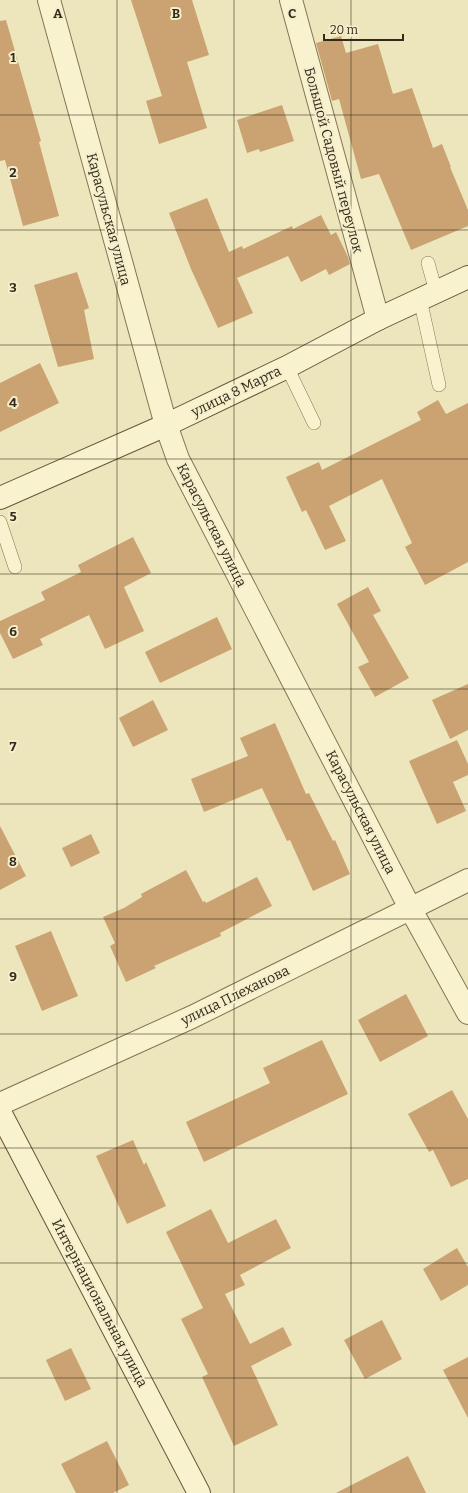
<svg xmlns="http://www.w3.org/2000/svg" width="468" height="1493" viewBox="0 0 468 1493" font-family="Bitter,serif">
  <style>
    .building { fill: #cba372 }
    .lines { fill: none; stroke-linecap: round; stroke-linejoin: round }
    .lane-casing { stroke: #847556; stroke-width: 14 }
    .street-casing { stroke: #847556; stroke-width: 24 }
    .secondary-casing { stroke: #665639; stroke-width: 24 }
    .lane { stroke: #f8f2cf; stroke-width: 13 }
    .street { stroke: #f8f2cf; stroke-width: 22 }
    .secondary { stroke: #f8f2cf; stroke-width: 22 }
    .grid { fill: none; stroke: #332a1b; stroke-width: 1; stroke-opacity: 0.55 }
    .labels { text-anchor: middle; stroke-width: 4; stroke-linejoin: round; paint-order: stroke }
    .street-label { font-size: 14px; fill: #332a1b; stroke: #f5eecb }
    .grid-label { font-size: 13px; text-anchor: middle; font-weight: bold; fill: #332a1b; stroke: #f5eecb; stroke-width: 4; stroke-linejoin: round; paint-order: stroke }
  </style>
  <rect width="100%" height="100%" fill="#ede5bc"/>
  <path class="building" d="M131,0H192L209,55L187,62L207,128L159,144L146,101L162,96Z
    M6,20L41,141L39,142L59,216L23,226L5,160L0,161V21Z
    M341,36L346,53L378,44L393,94L412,88L433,148L442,144L451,167H450L468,210V226L411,250L379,174L361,179L339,99L332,101L316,43Z
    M282,105L294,141L260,152L259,149L247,153L237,120Z
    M207,198L229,252L242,246L243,249L292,226L293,229L321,215L331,235L336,232L348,257L350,264L329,275L326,269L301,282L288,256L237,278L253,313L218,328L191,269L169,213Z
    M77,272L89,308L84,310L94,359L58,367L34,285Z
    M40,363L59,403L0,432V383Z
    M438,400L446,414L468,403V562L425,585L405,547L412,543L382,479L329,506L346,541L325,550L306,510L302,512L286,477L319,462L322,470L421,420L417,412Z
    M133,537L151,573L124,587L144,631L105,649L89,615L40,639L43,645L13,659L0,633V621L45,600L41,592L81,572L78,565Z
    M368,587L381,611L373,615L409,678L375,697L358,667L369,662L337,604Z
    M217,617L232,649L160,683L145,652Z
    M468,684V730L450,739L432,700Z
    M153,700L168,730L133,747L119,718Z
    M275,723L306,794L309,793L333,841L335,840L350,874L313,891L290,840L287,841L262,788L204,812L191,779L248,756L240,738Z
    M457,740L468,764V775L453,782L466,811L437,824L409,761Z
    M0,826L26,876L0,890Z
    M91,834L100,853L71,867L62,848Z
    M186,870L203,902L205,901L206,903L257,877L272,906L220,933L221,936L154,966L156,968L126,982L110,946L115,943L103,917L124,908L142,897L141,894Z
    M51,931L78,996L42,1011L15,946Z
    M406,994L428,1036L380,1062L358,1020Z
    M322,1040L348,1094L204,1162L186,1122L270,1083L263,1068Z
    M452,1090L468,1119V1179L451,1187L433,1150L429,1152L408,1114Z
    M133,1140L144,1165L146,1162L166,1206L127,1224L96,1156Z
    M211,1209L228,1243L276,1219L291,1248L240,1275L245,1285L225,1294L250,1344L283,1327L292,1345L251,1366L278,1425L234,1446L202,1377L208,1374L181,1319L203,1308L166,1232Z
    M457,1248L468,1267V1285L441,1301L423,1269Z
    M382,1320L402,1359L365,1379L344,1340Z
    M71,1348L91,1389L65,1401L46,1360Z
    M468,1357V1418L443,1370Z
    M107,1441L129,1485L113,1493H76L61,1464Z
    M408,1456L426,1493H336Z"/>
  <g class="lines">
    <defs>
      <path id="lane" d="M428,263L436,292
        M420,299L439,385
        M287,367L314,423
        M0,522L15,567"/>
      <path id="street" d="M49,0L166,425L178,459L410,908L468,1013
        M291,0L378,319
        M0,1104L192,1017L468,880"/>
      <path id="secondary" d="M0,498L166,425L287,367L378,319L468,277
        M0,1112L199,1493"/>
    </defs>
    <use href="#lane" class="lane-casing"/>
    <use href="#street" class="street-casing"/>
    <use href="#secondary" class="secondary-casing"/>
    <use href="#lane" class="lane"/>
    <use href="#street" class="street"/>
    <use href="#secondary" class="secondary"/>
  </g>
  <path class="grid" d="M117,0V1493M234,0V1493M351,0V1493M0,115H468M0,230H468M0,345H468M0,459H468M0,574H468M0,689H468M0,804H468M0,919H468M0,1034H468M0,1148H468M0,1263H468M0,1378H468"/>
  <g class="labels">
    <g class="street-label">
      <text transform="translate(334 160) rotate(75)" y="5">Большой Садовый переулок</text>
      <text transform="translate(109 219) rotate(75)" y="5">Карасульская улица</text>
      <text transform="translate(236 391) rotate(-26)" y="5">улица 8 Марта</text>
      <text transform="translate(212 525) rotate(63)" y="5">Карасульская улица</text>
      <text transform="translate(361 812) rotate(63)" y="5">Карасульская улица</text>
      <text transform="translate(235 995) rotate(-26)" y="5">улица Плеханова</text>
      <text transform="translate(100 1303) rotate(62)" y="5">Интернациональная улица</text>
    </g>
  </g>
  <g class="grid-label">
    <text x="58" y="18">A</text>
    <text x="176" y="18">B</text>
    <text x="292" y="18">C</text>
    <text x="13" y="62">1</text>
    <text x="13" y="177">2</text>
    <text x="13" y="292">3</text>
    <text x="13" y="407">4</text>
    <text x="13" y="521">5</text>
    <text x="13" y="636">6</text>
    <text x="13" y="751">7</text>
    <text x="13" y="866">8</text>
    <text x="13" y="981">9</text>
  </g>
  <path d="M324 34v6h79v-6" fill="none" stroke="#332a1b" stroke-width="2"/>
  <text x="330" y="34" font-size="12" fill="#332a1b" stroke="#f5eecb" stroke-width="3" paint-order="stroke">20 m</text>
</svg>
